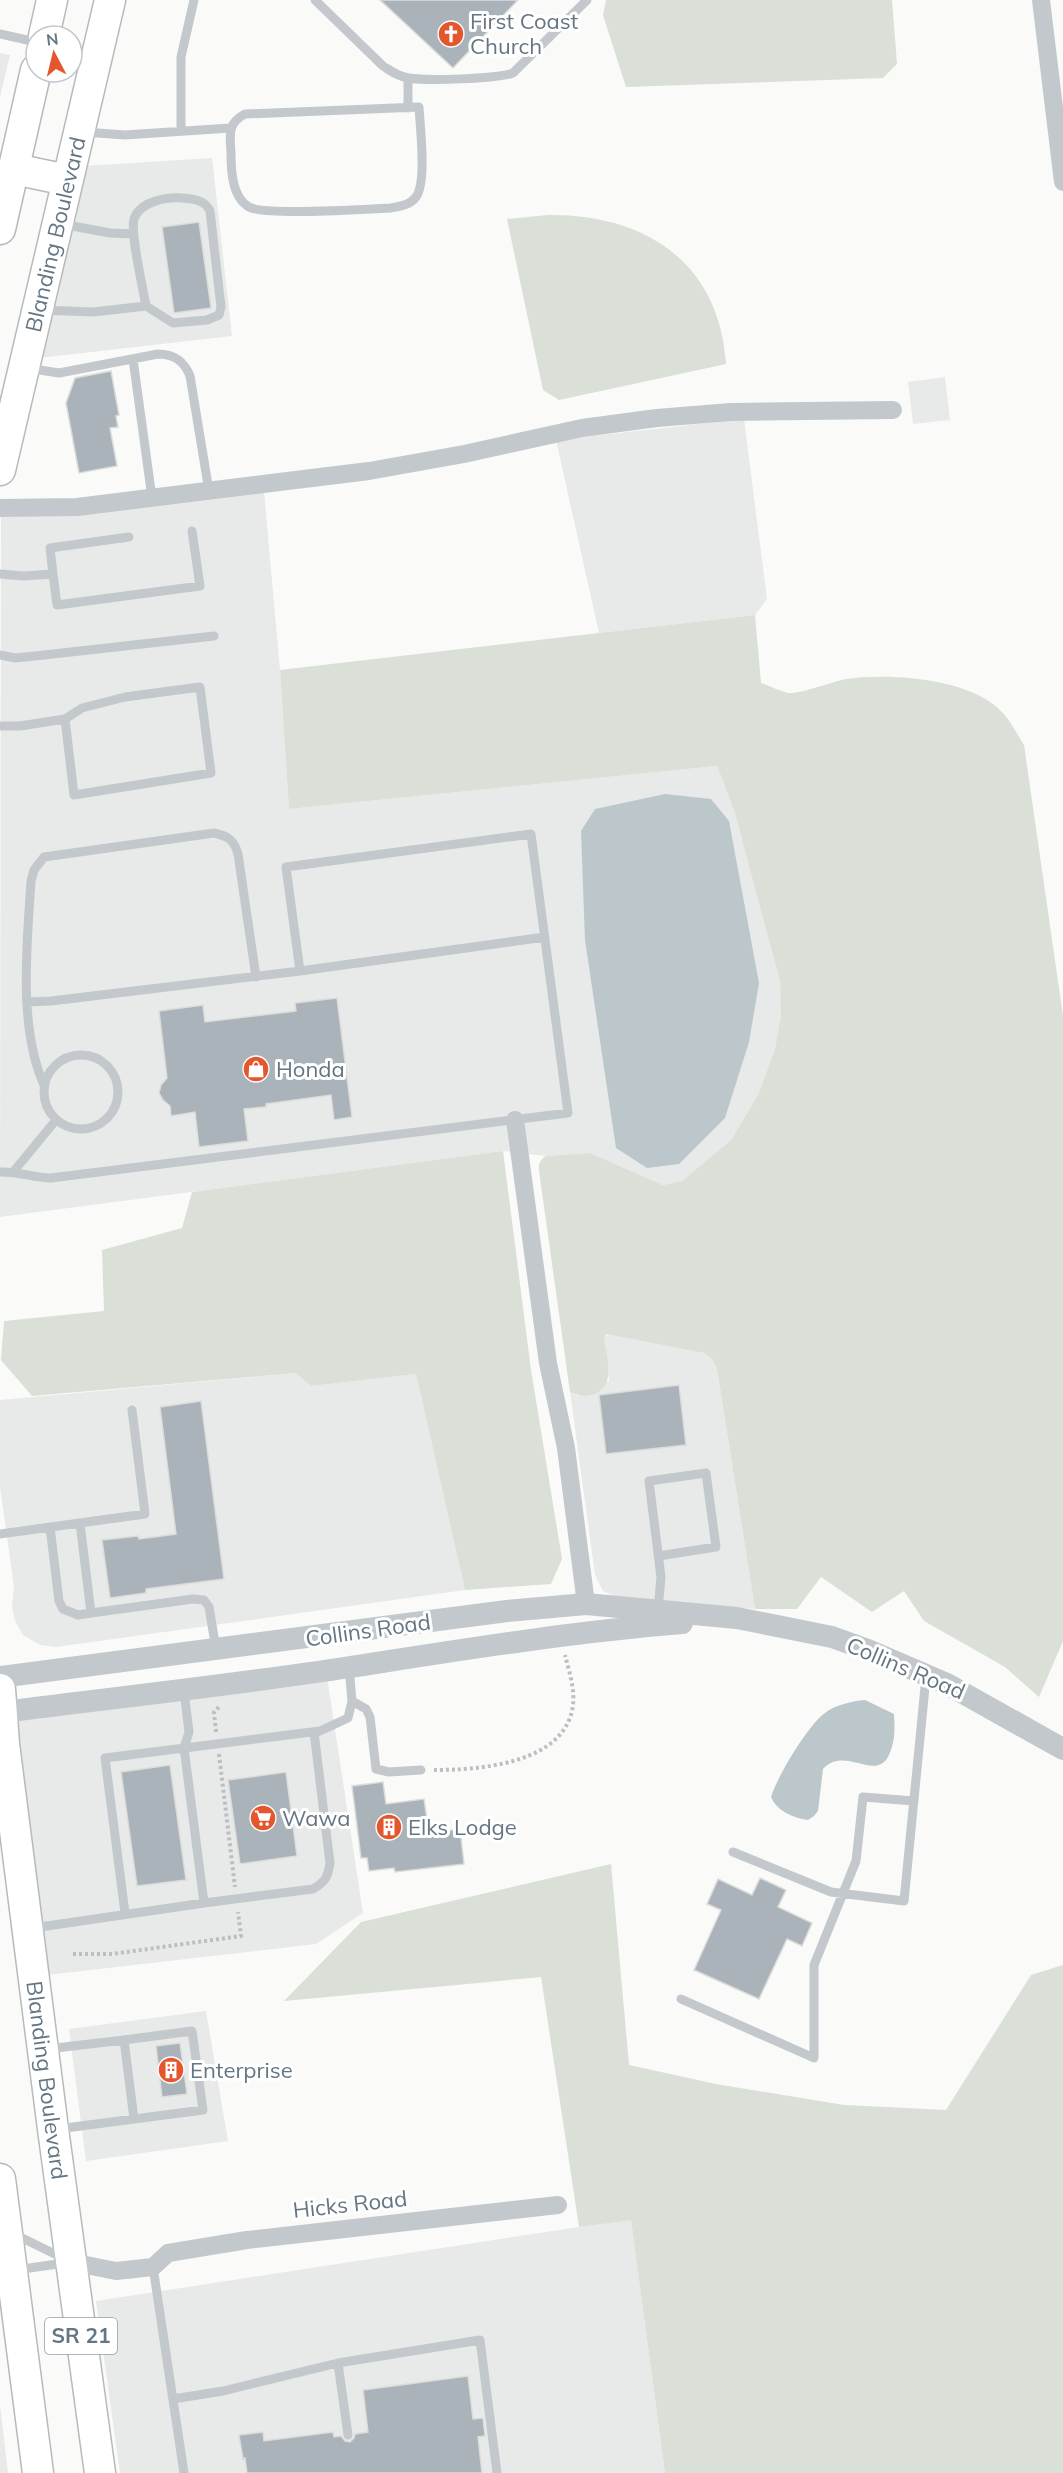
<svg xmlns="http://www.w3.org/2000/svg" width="1063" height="2473" viewBox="0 0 1063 2473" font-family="Mulish,sans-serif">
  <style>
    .built { fill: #e8e9e9 }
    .green { fill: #dadfd7 }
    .water { fill: #bbc7cb }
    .building { fill: #aab3b9; stroke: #dcdcda; stroke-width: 1.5 }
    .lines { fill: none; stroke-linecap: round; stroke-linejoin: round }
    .primary-casing { stroke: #b5babe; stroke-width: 33 }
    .path { stroke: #bbbfc2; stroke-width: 4; stroke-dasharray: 3 3; stroke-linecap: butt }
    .service { stroke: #c3c8cc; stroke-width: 9 }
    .minor { stroke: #c3c8cc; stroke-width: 18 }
    .tertiary { stroke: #c3c8cc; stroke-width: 22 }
    .primary { stroke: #fff; stroke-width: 30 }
    .labels { text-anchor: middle; stroke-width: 6; stroke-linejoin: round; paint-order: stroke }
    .shield { fill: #fff; stroke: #939fa8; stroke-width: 1.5 }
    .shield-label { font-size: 21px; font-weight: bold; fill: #657683 }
    .poi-label { font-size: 22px; fill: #657683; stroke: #fff; text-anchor: start }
    .street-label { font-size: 22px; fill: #657683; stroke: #fff }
  </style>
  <rect width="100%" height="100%" fill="#fafaf8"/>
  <path class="built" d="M0,53L10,55L0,97Z
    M212,158L232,336L39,358L83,166Z
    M945,377L950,420L913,424L908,382Z
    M744,419L767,599L755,615L599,633L556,440Z
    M264,491L280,670L289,809L717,766L735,813L757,890L780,981L781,1014L775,1049L759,1093L731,1140L682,1181L663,1185L590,1153L546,1156L503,1151L0,1217L1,517Z
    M611,1333L704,1353L712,1359L717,1369L755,1609L619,1598L603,1591L595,1575L570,1392L578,1396L609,1381L604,1337Z
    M297,1373L311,1386L416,1374L465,1590L56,1647L40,1645L23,1635L15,1621L12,1607L14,1587L0,1487V1400Z
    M327,1677L363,1913L316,1944L47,1975L11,1718Z
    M206,2011L228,2141L86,2161L69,2029Z
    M631,2219L665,2473H120L96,2301Z
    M0,2405L8,2473H0Z"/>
  <path class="green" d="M606,0H892L897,64L883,78L626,87L603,15Z
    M548,215C644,214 719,261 726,364L559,400L543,390L507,219Z
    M755,615L761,683C770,686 779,691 788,693C801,694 831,682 846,679C887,673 961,678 994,705C1008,715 1015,731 1024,745L1063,1016V1641L1039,1697L1005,1667L924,1621L904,1591L872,1612L821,1577L797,1609H755L717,1369L712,1359L704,1353L607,1334L604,1337C606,1356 617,1386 594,1394C584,1397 579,1396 570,1392L539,1171C538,1164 540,1160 546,1156L590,1153L663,1185L682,1181L731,1140L759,1093L775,1049L781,1014L780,981L735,813L717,766L289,809L280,670Z
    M503,1151L531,1370L562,1559L551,1584L465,1590L416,1374L311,1386L296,1373L32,1396L1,1360L4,1321L104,1311L102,1250L182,1228L192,1192Z
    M611,1864L629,2065L716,2084L844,2105L946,2110L1031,1975L1063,1965V2473H665L631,2220L579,2227L541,1977L284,2001L361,1922Z"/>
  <path class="water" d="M665,794L711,799L729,821L759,983L749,1042L725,1118L679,1164L647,1168L616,1148L585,940L581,831L595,809Z
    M865,1700L894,1714C895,1729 895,1741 889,1755C876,1783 845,1745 823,1769L818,1811L814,1816L808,1820C793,1818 777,1811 771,1797C777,1777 808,1725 825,1713C834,1705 853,1701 865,1700Z"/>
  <path class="building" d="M380,0H518L453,68Z
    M199,222L211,308L174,313L162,227Z
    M111,371L119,415L116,416L118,427L110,428L117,466L79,473L66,403L75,378Z
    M337,998L352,1117L334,1120L331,1095L266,1104V1107L244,1109L248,1141L199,1147L195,1112L171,1116L170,1106L163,1100L159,1093L161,1085L167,1078L159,1011L203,1005L205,1022L296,1011L295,1003Z
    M679,1385L686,1445L606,1454L599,1395Z
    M201,1401L224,1579L146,1589V1593L110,1598L102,1540L138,1536L139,1539L176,1534L160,1407Z
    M170,1765L186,1880L137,1886L121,1772Z
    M286,1772L297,1856L240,1864L228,1780Z
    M383,1782L386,1804L424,1799L429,1833L460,1829L464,1864L395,1872L394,1868L369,1871L367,1858H361L352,1786Z
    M760,1878L786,1890L778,1907L812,1923L802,1946L787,1939L759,1999L694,1970L721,1910L707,1904L718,1879L752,1895Z
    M180,2043L187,2094L162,2097L156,2046Z
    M468,2376L473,2419L483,2418L485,2436L478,2437L482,2473H247L245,2458L243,2459L239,2435L263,2432L264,2441L333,2432L334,2437L341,2436L345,2441L350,2442L354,2438L355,2434L368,2432L363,2390Z"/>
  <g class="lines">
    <defs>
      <g id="primary">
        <path d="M44,36L52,0"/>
        <path d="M14,169L67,180"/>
        <path d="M0,229L36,70"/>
        <path id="s1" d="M0,470L110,0"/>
        <path id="s2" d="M0,1689L4,1744L53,2129L100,2473"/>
        <path d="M0,2179L38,2473"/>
      </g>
    </defs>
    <use href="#primary" class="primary-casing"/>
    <path class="path" d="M216,1732L214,1712L220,1706
      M219,1754L235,1887
      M434,1770C479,1770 566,1764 573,1705C575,1689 569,1671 565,1655
      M73,1954H112L241,1936L238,1912"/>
    <path class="service" d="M315,0L383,66C391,71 399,77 409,78C427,81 496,79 513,73L587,0
      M0,34L36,42
      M408,78V108
      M419,107C420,127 427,182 416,197C410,205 401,206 391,208C367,209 265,216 249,207C232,197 231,171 231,153C230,135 227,123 245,114Z
      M181,131V57L194,0
      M84,132L125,135L230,128
      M62,224L110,233L134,234
      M42,310L93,312L146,306C143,288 130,233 134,219C140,201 167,197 182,198C193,199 205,200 210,211L221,307L219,315L207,320L173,323L146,306
      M133,359L152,498
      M27,368L59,373L158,354C174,354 184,361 190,376L209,491
      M0,574L23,576L53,574L50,548L129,537
      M53,574L57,605L200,586L192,531
      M0,655L15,658L35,656L214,636
      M0,726H20L65,719L82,708L125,697L200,687L211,773L74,795L65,719
      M28,1002L51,1001L300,971
      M44 1092a37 37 0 1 1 74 0a37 37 0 1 1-74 0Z
      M44,1085C18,1027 27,944 31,881L34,870L44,857L214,833C228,836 234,840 238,854L256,977
      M14,1171L56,1120
      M0,1172C18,1171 33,1178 51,1178L568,1113L531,834L286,867L300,971L545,937
      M50,1527L59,1601L63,1609L78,1615L91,1613L80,1523
      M0,1534L145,1514L132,1410
      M658,1610L661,1577L649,1481L706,1473L716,1547L658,1556
      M91,1613L193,1599L204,1600L209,1607L216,1649
      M349,1667L352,1701L366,1709L370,1717L376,1769L389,1772L421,1770
      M733,1852L831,1892L904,1901L926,1677
      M204,1903L313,1889C325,1882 328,1877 330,1863L314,1732
      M125,1913L105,1758L320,1731L348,1718L352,1701
      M33,1928C90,1920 147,1911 204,1903L184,1748L189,1732L184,1691
      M681,1999L814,2058V1965L856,1861L863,1797L914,1801
      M124,2040L192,2031L203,2110L134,2119
      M47,2049L124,2040L134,2119L58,2129
      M14,2234L71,2262L16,2270
      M153,2267L184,2473
      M338,2363L348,2435
      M173,2399L223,2391L338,2363L480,2340L497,2473"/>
    <path class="minor" d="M1041,0L1063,182
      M0,508L77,507L369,471L464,454L582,428L657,418L731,412L893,410
      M515,1120L548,1363L566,1448L586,1604
      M71,2262L116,2271L153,2267L168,2253L247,2240L558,2205"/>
    <path class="tertiary" d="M0,1677L507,1611L586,1604L737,1618L832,1637L868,1650L947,1684L1063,1749
      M3,1712C119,1697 235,1685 350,1667C460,1650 570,1632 682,1623"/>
    <use href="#primary" class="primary"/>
  </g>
  <defs>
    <symbol id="church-disc" viewBox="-11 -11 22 22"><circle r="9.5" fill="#e4572e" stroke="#fff"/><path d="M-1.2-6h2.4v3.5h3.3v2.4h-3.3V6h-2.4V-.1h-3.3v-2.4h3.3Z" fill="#fff"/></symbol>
    <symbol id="shop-disc" viewBox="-11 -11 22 22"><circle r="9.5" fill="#e4572e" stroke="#fff"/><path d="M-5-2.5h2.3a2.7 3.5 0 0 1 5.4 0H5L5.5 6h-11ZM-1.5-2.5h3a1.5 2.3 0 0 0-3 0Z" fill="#fff"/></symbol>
    <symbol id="supermarket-disc" viewBox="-11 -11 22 22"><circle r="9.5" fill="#e4572e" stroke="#fff"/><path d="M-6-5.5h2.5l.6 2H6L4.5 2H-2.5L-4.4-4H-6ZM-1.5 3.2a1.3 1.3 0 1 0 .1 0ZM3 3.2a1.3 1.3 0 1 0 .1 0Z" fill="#fff"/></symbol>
    <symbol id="building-disc" viewBox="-11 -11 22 22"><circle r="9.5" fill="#e4572e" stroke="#fff"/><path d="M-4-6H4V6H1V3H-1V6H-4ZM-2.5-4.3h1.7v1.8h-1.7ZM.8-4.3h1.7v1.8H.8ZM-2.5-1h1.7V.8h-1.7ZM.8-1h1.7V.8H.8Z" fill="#fff"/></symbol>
  </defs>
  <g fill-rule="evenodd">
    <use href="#church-disc" x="436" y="19" width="30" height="30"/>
    <use href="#shop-disc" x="241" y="1054" width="30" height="30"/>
    <use href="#supermarket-disc" x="248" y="1803" width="30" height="30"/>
    <use href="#building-disc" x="374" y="1812" width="30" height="30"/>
    <use href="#building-disc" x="156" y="2055" width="30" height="30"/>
  </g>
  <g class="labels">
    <rect class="shield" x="45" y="2318" width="72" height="36" rx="4.5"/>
    <g class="shield-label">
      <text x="81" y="2343">SR 21</text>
    </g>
    <g class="poi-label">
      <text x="470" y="29">First Coast<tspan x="470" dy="25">Church</tspan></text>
      <text x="276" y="1077">Honda</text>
      <text x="282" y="1826">Wawa</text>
      <text x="408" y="1835">Elks Lodge</text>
      <text x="190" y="2078">Enterprise</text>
    </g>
    <g class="street-label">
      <text dy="8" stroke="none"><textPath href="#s1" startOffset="242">Blanding Boulevard</textPath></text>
      <text transform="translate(368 1630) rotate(-8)" y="8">Collins Road</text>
      <text transform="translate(906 1668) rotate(23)" y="8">Collins Road</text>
      <text dy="8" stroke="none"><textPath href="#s2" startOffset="394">Blanding Boulevard</textPath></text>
      <text transform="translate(350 2204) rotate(-6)" y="8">Hicks Road</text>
    </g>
  </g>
  <g transform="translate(54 54) rotate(353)"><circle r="28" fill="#ffffff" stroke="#c1c8cd" stroke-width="1.5"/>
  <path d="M0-4.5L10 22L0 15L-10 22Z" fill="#e4572e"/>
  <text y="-9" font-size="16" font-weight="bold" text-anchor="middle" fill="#657683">N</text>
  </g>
</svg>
